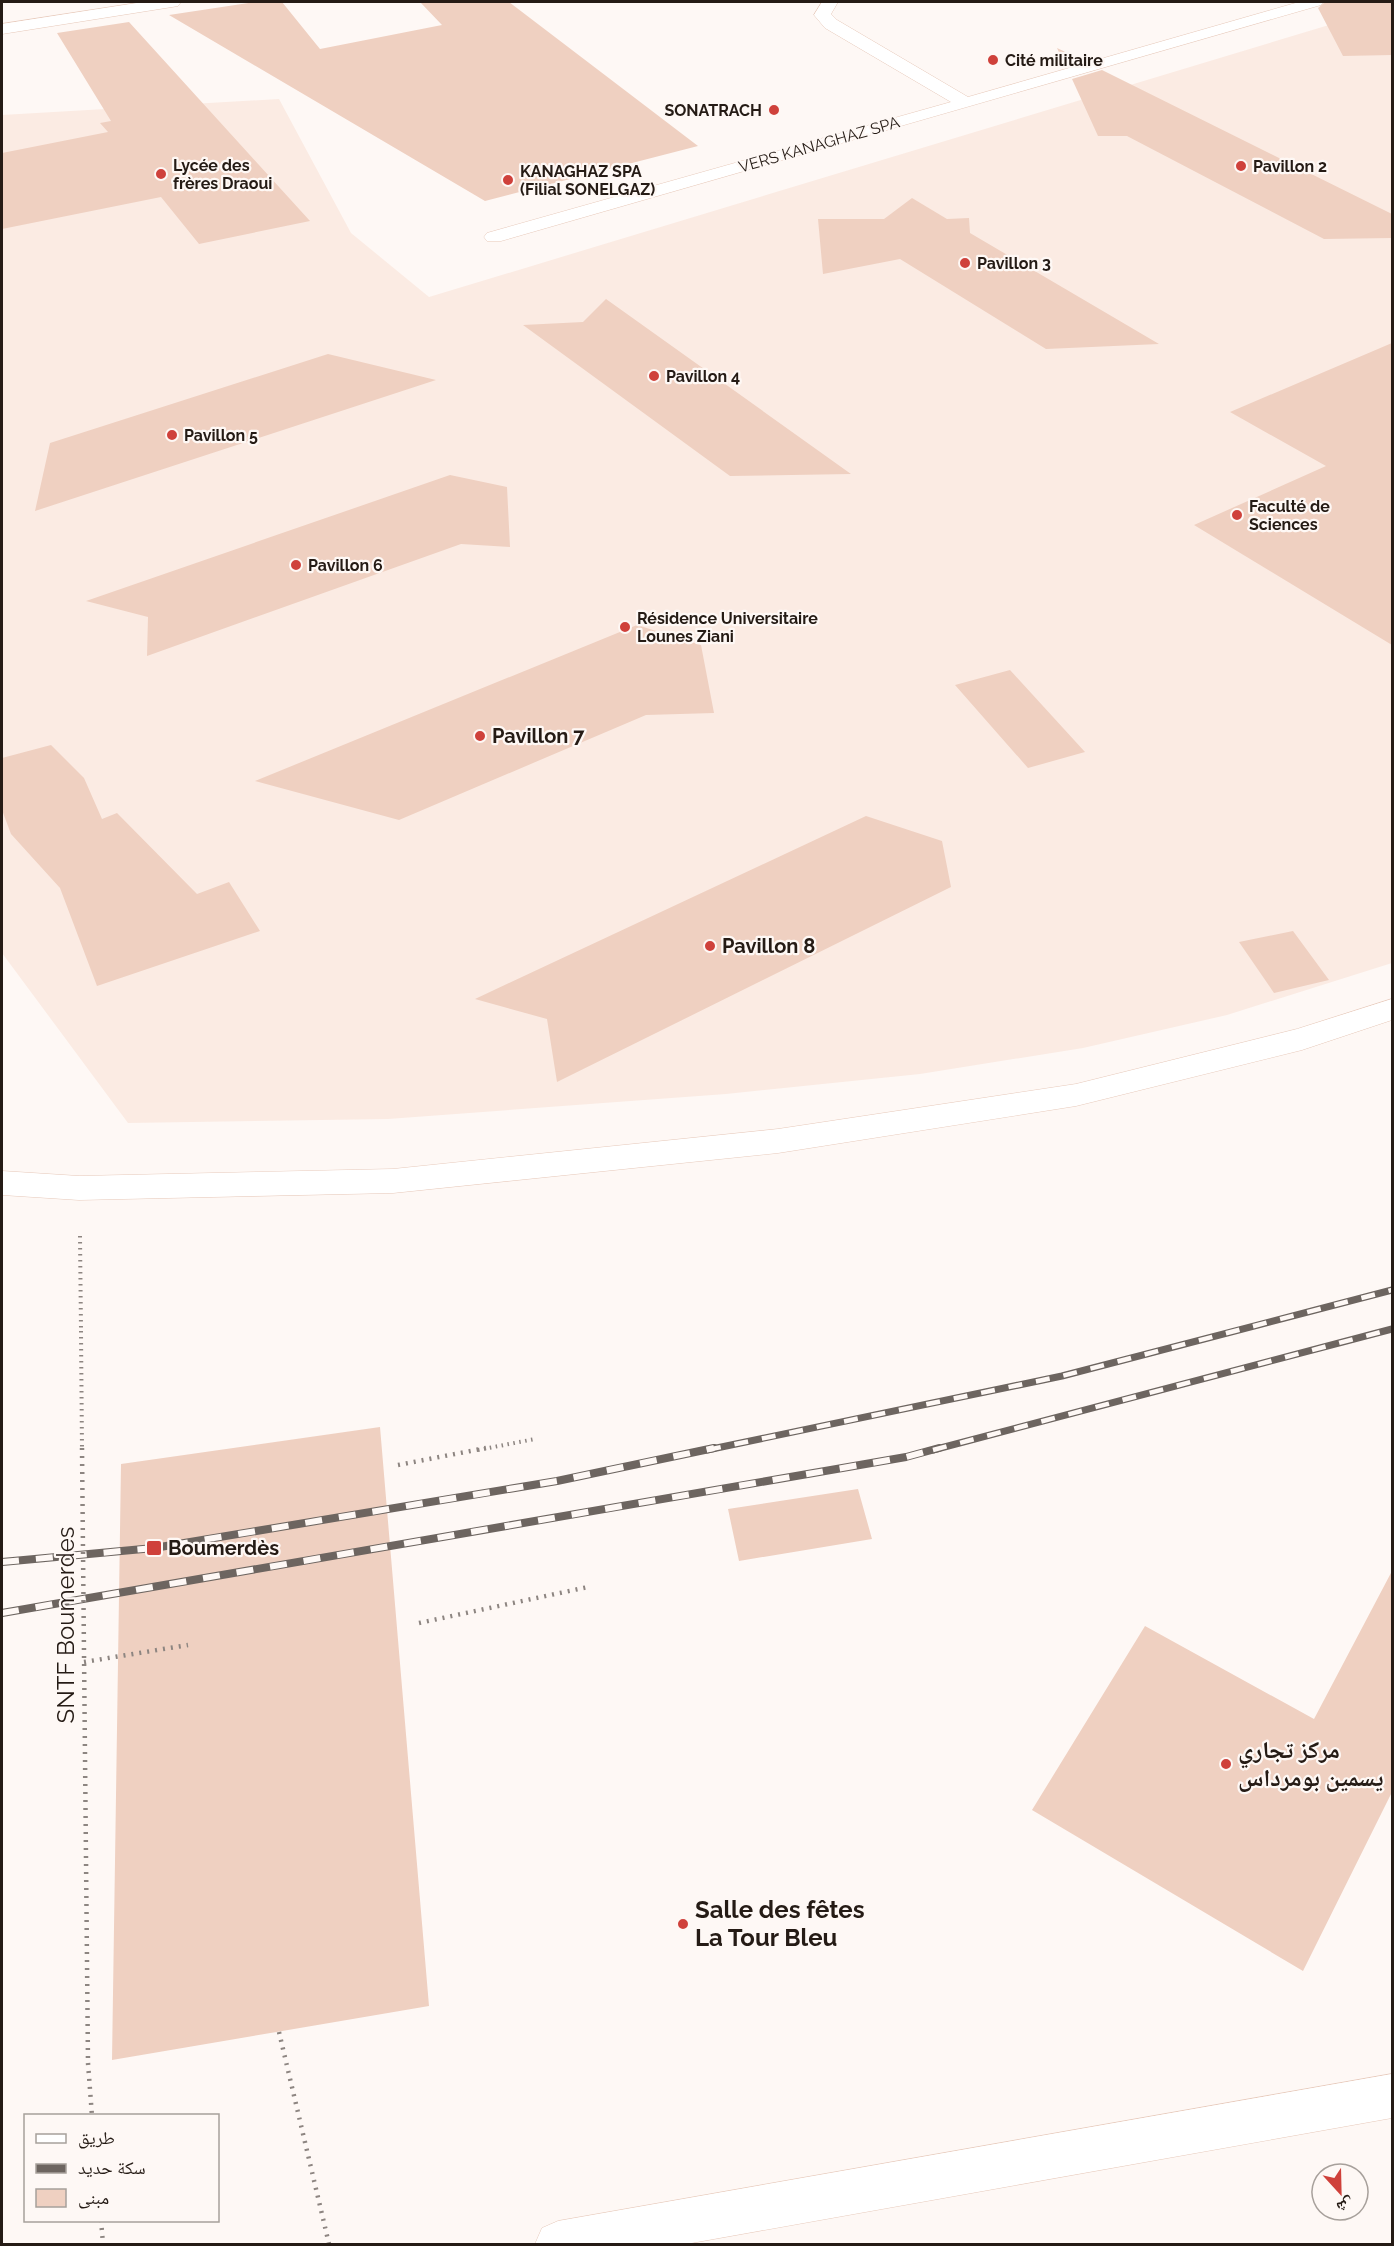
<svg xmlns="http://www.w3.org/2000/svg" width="1394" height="2246" viewBox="0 0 1394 2246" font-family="Raleway,'Noto Naskh Arabic',sans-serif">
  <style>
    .built { fill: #fbebe3 }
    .building { fill: #efd0c1 }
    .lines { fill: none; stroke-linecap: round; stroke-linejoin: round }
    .service-casing { stroke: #e7c9ba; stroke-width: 1 }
    .primary-casing { stroke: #e7c9ba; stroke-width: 1 }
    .path-far1 { stroke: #8d8581; stroke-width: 4; stroke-dasharray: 1.5 4.5; stroke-linecap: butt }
    .path { stroke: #8d8581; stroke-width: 4.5; stroke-dasharray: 2 6; stroke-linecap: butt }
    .service { fill: #fff; fill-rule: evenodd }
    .primary { fill: #fff; fill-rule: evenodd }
    .rail-far1-casing { stroke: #6d6560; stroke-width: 7 }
    .rail-casing { stroke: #6d6560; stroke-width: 8 }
    .rail-far1 { stroke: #fef8f5; stroke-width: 4.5; stroke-dasharray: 14; stroke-linecap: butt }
    .rail { stroke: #fef8f5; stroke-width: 6; stroke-dasharray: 17; stroke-linecap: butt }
    .path-bridge-far1 { stroke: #8d8581; stroke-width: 4; stroke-dasharray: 1.5 4.5; stroke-linecap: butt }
    .path-bridge { stroke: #8d8581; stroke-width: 4.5; stroke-dasharray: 2 6; stroke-linecap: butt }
    .poi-dot { fill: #cf413b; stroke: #fef8f5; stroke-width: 2 }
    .labels { text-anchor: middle; stroke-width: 4.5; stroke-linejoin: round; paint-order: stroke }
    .far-poi-label { font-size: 16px; font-weight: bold; fill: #251b15; stroke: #fef8f5; text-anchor: start }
    .far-street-label { font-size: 16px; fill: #251b15; stroke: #fef8f5 }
    .poi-label { font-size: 20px; font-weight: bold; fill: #251b15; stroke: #fef8f5; text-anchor: start }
    .near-street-label { font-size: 24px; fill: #251b15; stroke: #fef8f5 }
    .near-poi-label { font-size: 24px; font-weight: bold; fill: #251b15; stroke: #fef8f5; text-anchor: start }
  </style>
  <rect width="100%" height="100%" fill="#fef8f5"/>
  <path class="built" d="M1392,6V963L1227,1015L1083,1048L920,1074L726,1094L388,1119L128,1123L2,953V115L279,99L351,233L429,297Z"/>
  <path class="building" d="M255,2H282L320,49L442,25L420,2H509L698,146L485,201L169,15Z
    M1325,2H1392V55L1343,56L1318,8Z
    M129,22L310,221L199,244L161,197L2,229V153L108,132L100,123L111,121L57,33Z
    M1057,48L1084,61L1066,67Z
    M1102,70L1392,214V238L1324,239L1127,136H1098L1072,79Z
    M912,198L947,219L969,218L970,233L1159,344L1046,349L900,259L823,274L818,219H884Z
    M606,299L851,474L730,476L523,325L583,322Z
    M1392,343V645L1194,525L1326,466L1230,412Z
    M328,354L436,380L35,511L50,443Z
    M450,475L507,487L510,547L461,544L147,656L148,617L86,601Z
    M637,625L701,645L714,713L646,715L399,820L255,781Z
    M1010,670L1085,752L1028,768L955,685Z
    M51,745L84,778L102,819L117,813L197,894L229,882L260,931L97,986L60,888L11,834L2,810V758Z
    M866,816L942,841L951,887L557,1082L547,1019L475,999Z
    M1293,931L1329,980L1274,993L1239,942Z
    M380,1427L429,2006L112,2060L121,1464Z
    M858,1489L872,1539L739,1561L728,1509Z
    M1392,1571V1792L1303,1971L1032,1810L1145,1626L1314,1719Z"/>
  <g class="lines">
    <defs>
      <path id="service" d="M822,2H838L831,14L837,20L968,97L1299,2H1323L1321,5L501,241H487L484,237L487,233L951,102L825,28L814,15Z
        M1392,999V1020L1302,1050L1076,1106L778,1153L393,1193L79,1200L2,1195V1171L79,1176L393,1169L778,1129L1076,1084L1297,1029Z
        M1392,2074V2118L686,2244H535L542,2228L558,2221Z"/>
      <path id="primary" d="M143,2H181L178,6L172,7L2,34V24Z"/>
    </defs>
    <use href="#service" class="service-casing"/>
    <use href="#primary" class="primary-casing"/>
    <path class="path-far1" d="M80,1236L81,1331
      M478,1450L535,1439"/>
    <path class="path" d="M398,1465L486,1448
      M419,1623L588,1587
      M84,1662L188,1645
      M279,2032L329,2244
      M88,2063L92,2116
      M101,2220L103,2244"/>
    <use href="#service" class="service"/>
    <use href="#primary" class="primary"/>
    <defs>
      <path id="rail-far1" d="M707,1450L1062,1376L1392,1290
        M933,1450L1392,1329"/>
      <path id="rail" d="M2,1562L154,1548L557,1481L714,1448
        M2,1613L906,1457L939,1448"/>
    </defs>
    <use href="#rail-far1" class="rail-far1-casing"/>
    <use href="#rail" class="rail-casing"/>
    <use href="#rail-far1" class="rail-far1"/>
    <use href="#rail" class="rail"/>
    <path class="path-bridge-far1" d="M81,1331L82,1450"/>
    <path class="path-bridge" d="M82,1448L88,2063"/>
  </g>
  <g class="poi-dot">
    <circle cx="993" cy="60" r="6"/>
    <circle cx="774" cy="110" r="6"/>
    <circle cx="1241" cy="166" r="6"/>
    <circle cx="161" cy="174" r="6"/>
    <circle cx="508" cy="180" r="6"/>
    <circle cx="965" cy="263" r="6"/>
    <circle cx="654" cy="376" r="6"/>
    <circle cx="172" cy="435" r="6"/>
    <circle cx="1237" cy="515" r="6"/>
    <circle cx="296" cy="565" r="6"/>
    <circle cx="625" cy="627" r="6"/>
    <circle cx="480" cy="736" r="6"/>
    <circle cx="710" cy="946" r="6"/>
    <rect x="146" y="1540" width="16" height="16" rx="3"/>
    <circle cx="1226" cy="1764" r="6"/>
    <circle cx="683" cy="1924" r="6"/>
  </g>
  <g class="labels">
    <g class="far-poi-label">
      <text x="1005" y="66">Cité militaire</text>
      <text x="762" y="116" text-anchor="end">SONATRACH</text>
      <text x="173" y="171">Lycée des<tspan x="173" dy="18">frères Draoui</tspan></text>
      <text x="1253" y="172">Pavillon 2</text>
      <text x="520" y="177">KANAGHAZ SPA<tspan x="520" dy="18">(Filial SONELGAZ)</tspan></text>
      <text x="977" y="269">Pavillon 3</text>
      <text x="666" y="382">Pavillon 4</text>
      <text x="184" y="441">Pavillon 5</text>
      <text x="1249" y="512">Faculté de<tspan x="1249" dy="18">Sciences</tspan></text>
      <text x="308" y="571">Pavillon 6</text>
      <text x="637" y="624">Résidence Universitaire<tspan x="637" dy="18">Lounes Ziani</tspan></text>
    </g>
    <g class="far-street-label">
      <text transform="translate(819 144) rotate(-16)" y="6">VERS KANAGHAZ SPA</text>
    </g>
    <g class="poi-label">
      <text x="492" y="743">Pavillon 7</text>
      <text x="722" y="953">Pavillon 8</text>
      <text x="168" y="1555">Boumerdès</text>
    </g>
    <g class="near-street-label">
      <text transform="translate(66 1625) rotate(-90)" y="8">SNTF Boumerdes</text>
    </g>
    <g class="near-poi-label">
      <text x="1238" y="1758">مركز تجاري<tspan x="1238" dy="28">يسمين بومرداس</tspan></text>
      <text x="695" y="1918">Salle des fêtes<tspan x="695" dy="28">La Tour Bleu</tspan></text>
    </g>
  </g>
  <rect width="1394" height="2246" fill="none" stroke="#251b15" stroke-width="6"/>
  <rect x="24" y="2114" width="195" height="108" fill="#fef8f5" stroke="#a7a09b" stroke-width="1.5"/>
  <rect x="36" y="2134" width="30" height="9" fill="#ffffff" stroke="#a7a09b" stroke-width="1.5"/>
  <text x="78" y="2144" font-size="18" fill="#251b15">طريق</text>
  <rect x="36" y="2164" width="30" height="9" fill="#6d6560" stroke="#a7a09b" stroke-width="1.5"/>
  <text x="78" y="2174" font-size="18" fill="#251b15">سكة حديد</text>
  <rect x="36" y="2189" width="30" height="18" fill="#efd0c1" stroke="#a7a09b" stroke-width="1.5"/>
  <text x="78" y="2204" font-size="18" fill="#251b15">مبنى</text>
  <g transform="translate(1340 2192) rotate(158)"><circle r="28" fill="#fef8f5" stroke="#a7a09b" stroke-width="1.5"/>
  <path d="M0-4.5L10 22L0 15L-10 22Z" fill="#cf413b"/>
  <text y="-9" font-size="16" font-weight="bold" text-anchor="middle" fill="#251b15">ش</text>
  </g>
</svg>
